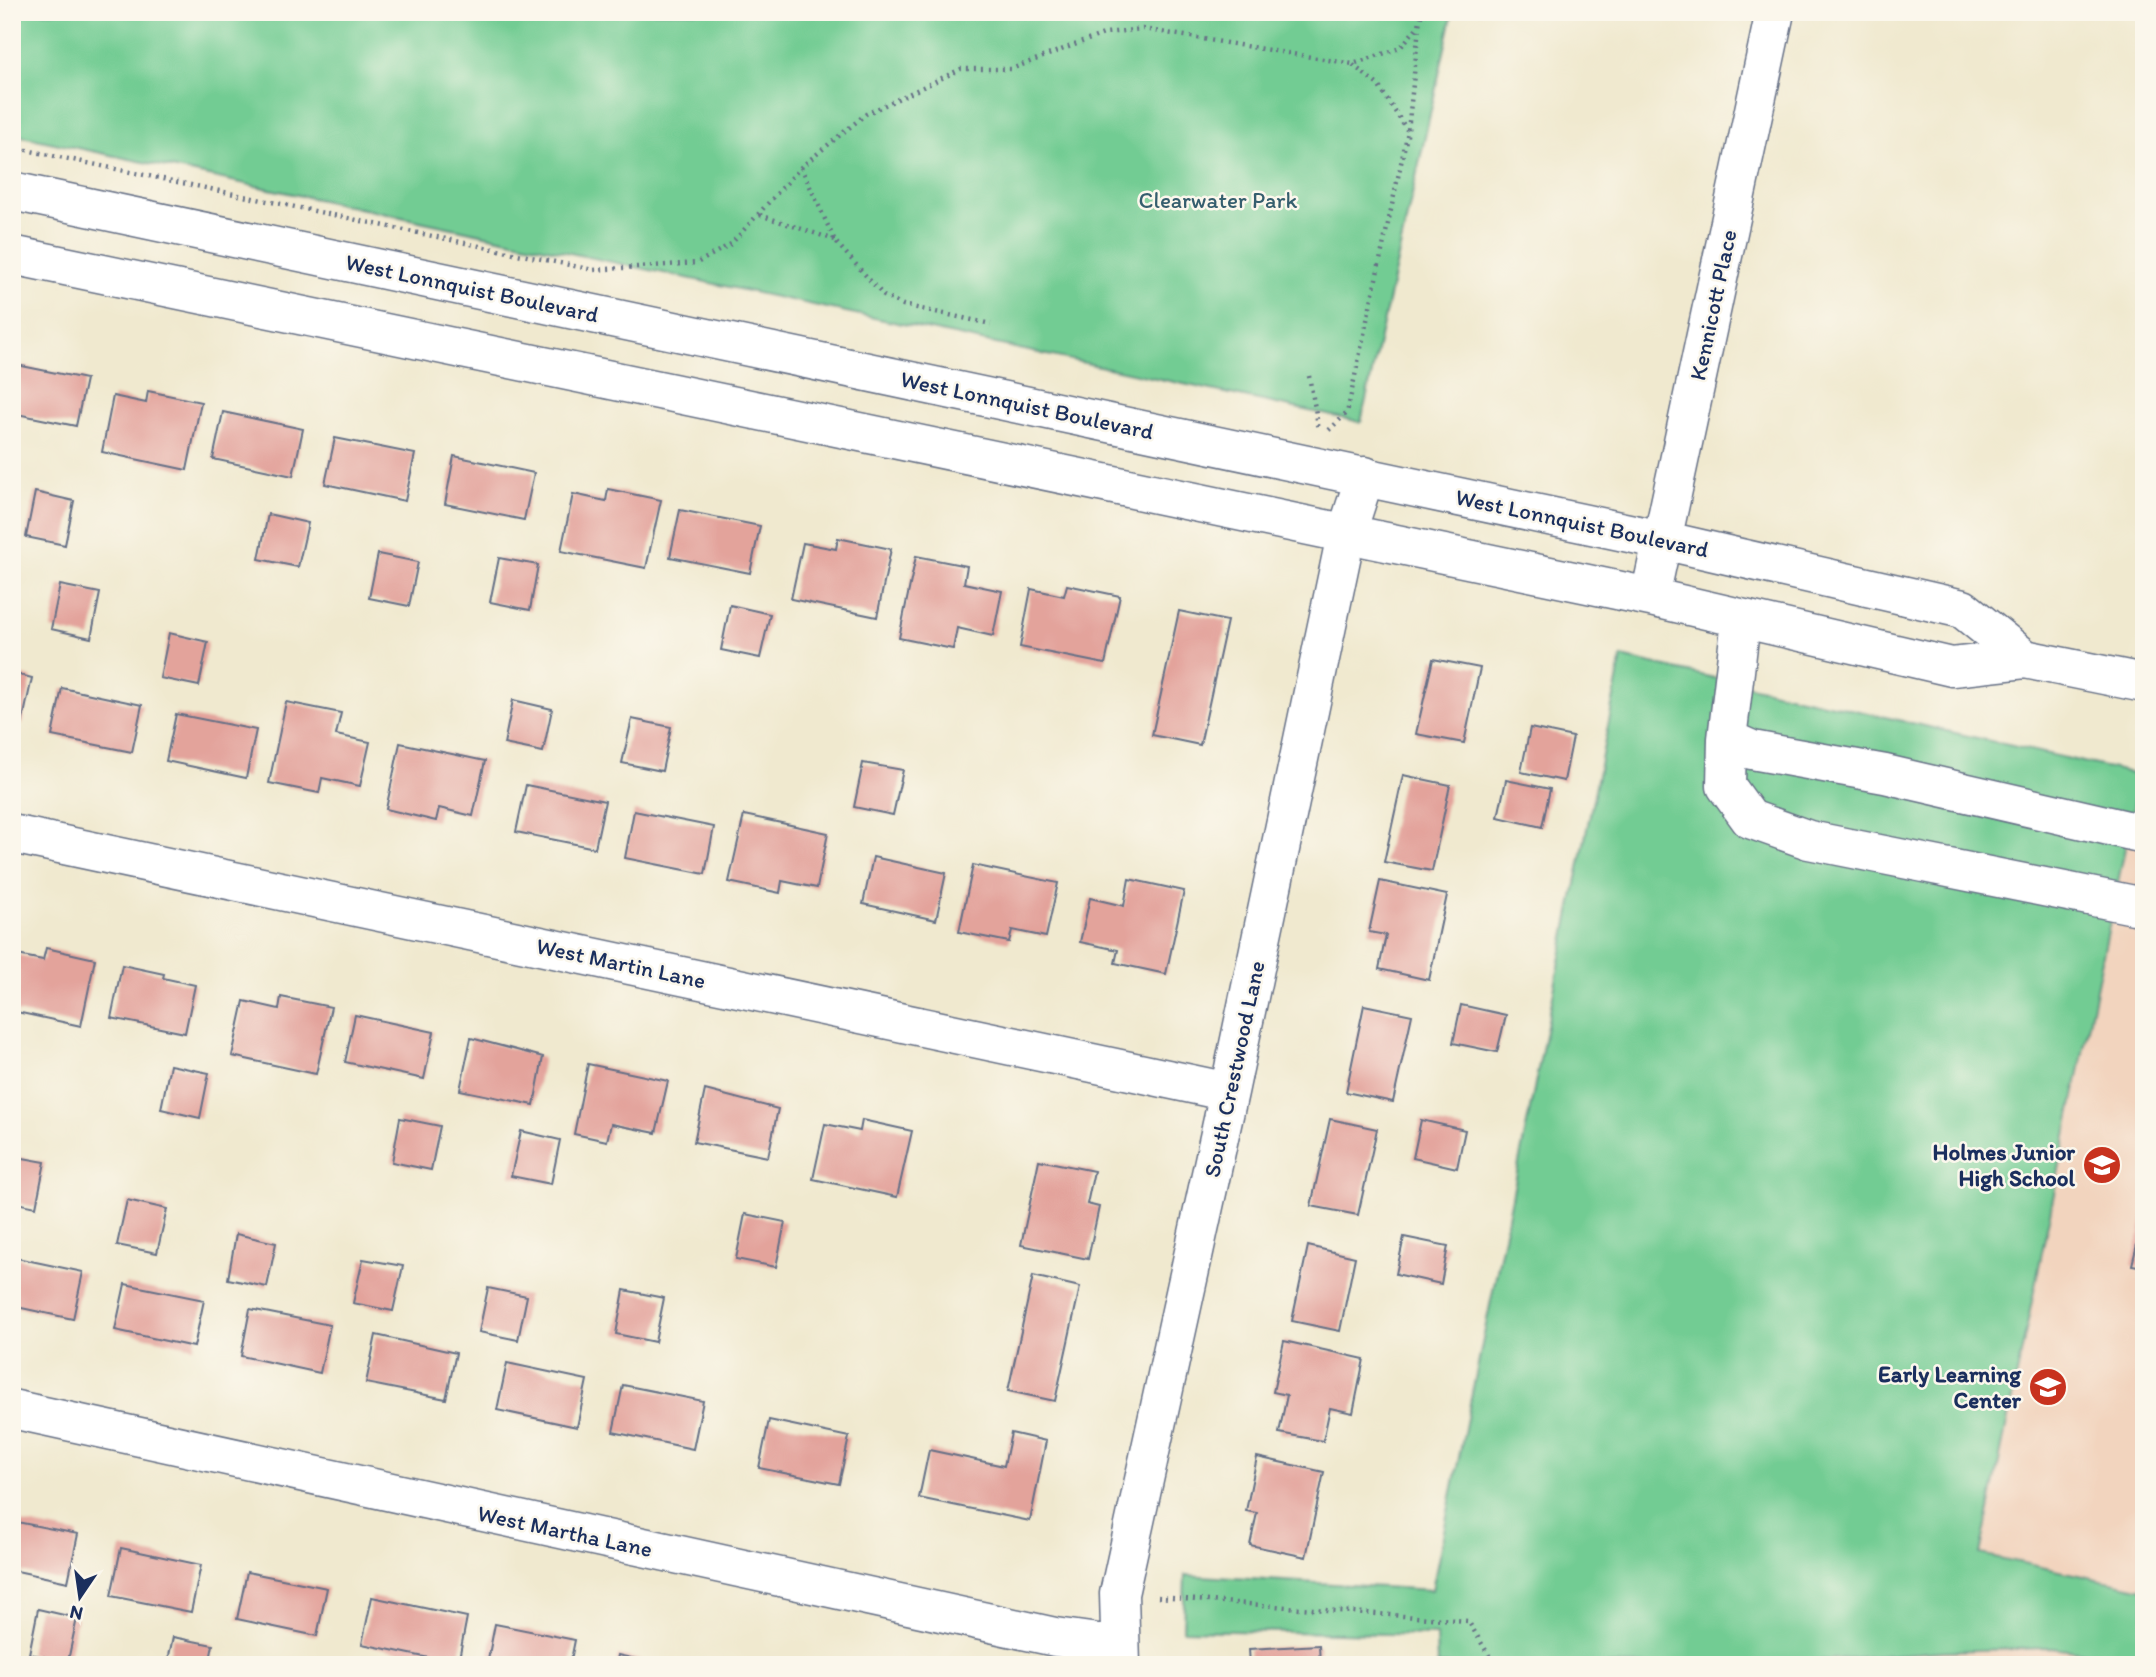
<svg xmlns="http://www.w3.org/2000/svg" width="2156" height="1677" viewBox="0 0 2156 1677" font-family="Itim,sans-serif">
  <style>
    .built { fill: #f2d4be }
    .green { fill: #72cc93; stroke: #467e78; stroke-width: 2 }
    .building { fill: #e3a39b }
    .lines { fill: none; stroke-linecap: round; stroke-linejoin: round }
    .minor-casing { stroke: #667086; stroke-width: 41 }
    .path { stroke: #667086; stroke-width: 4.5; stroke-dasharray: 2 5; stroke-linecap: butt }
    .minor { stroke: #fff; stroke-width: 38 }
    .labels { text-anchor: middle; stroke-width: 5; stroke-linejoin: round; paint-order: stroke }
    .park-label { font-size: 23px; fill: #355e6e; stroke: #fbf7ec }
    .street-label { font-size: 23px; fill: #1b2f5e; stroke: #fbf7ec }
    .poi-label { font-size: 23px; font-weight: bold; fill: #1b2f5e; stroke: #fbf7ec; text-anchor: end }
  </style>
  <rect width="100%" height="100%" fill="#fbf7ec"/>
  <filter id="ink" filterUnits="userSpaceOnUse"><feTurbulence type="fractalNoise" baseFrequency=".0143" numOctaves="2"/><feDisplacementMap in="SourceGraphic" scale="14" xChannelSelector="R" yChannelSelector="G"/><feConvolveMatrix kernelMatrix="1 2 1 2 8 2 1 2 1" color-interpolation-filters="sRGB"/></filter>
  <filter id="wash" filterUnits="userSpaceOnUse"><feTurbulence type="fractalNoise" baseFrequency=".00686" numOctaves="4" result="noise"/><feDisplacementMap in="SourceGraphic" scale="28" xChannelSelector="R" yChannelSelector="G"/><feGaussianBlur stdDeviation="1.57" result="paint"/><feColorMatrix in="noise" values="0 0 0 0 0 0 0 0 0 0 0 0 0 0 0 0 0 1.4 0 .05"/><feComposite in="paint" operator="in"/></filter>
  <g filter="url(#wash)">
    <rect width="100%" height="100%" fill="#f0e9cf"/>
    <path class="built" d="M2144,755V1589L1979,1555Z
      M2052,1648L2110,1656L2122,1665H1759L1943,1651Z"/>
    <path class="green" d="M12,12H1453L1361,422L12,134Z
      M1622,657L2140,775L1980,1554L2144,1589V1665H2122L2110,1656L2052,1648L1943,1651L1759,1665H1437L1436,1635L1183,1630L1185,1575L1432,1590Z"/>
    <g id="blocks">
      <path class="building" d="M12,364L86,379L76,426L12,413Z
        M148,391L201,402L187,470L102,452L113,396L146,403Z
        M223,412L303,429L293,476L213,459Z
        M335,438L415,454L405,501L325,484Z
        M454,456L534,473L524,520L445,504Z
        M608,489L661,500L646,568L561,551L573,494L606,501Z
        M35,492L74,501L65,545L26,537Z
        M680,510L760,526L750,573L670,557Z
        M268,514L308,523L298,567L259,559Z
        M838,538L891,549L877,617L791,599L803,543L836,549Z
        M378,554L418,562L409,606L369,598Z
        M916,556L967,566L964,583L1002,591L993,636L957,628L953,649L899,638Z
        M499,558L538,565L530,610L490,602Z
        M60,585L100,593L91,638L51,629Z
        M1067,585L1120,596L1105,664L1020,647L1031,589L1064,596Z
        M730,605L770,614L760,658L721,650Z
        M1179,611L1227,621L1200,745L1152,735Z
        M169,633L208,642L199,686L160,678Z
        M1433,659L1480,668L1464,743L1416,734Z
        M12,673L32,678L22,724L12,722Z
        M62,688L142,705L132,752L52,736Z
        M513,700L552,709L543,752L504,744Z
        M286,702L341,713L336,735L370,742L360,786L322,778L319,793L269,783Z
        M176,714L256,730L246,778L166,761Z
        M632,719L671,727L662,771L622,763Z
        M1530,728L1573,737L1564,781L1521,772Z
        M400,743L485,761L473,816L439,808L436,821L386,809Z
        M863,763L903,770L893,815L854,807Z
        M1403,775L1450,785L1432,871L1384,862Z
        M1506,780L1550,789L1542,827L1498,817Z
        M526,785L605,801L595,848L516,832Z
        M634,811L714,827L705,874L625,858Z
        M744,815L828,833L817,888L782,881L780,893L729,882Z
        M873,857L946,873L936,920L863,904Z
        M973,865L1058,883L1046,937L1012,930L1009,942L959,932Z
        M1129,879L1184,891L1166,974L1115,963L1118,950L1080,942L1090,898L1124,906Z
        M1380,881L1447,895L1429,980L1379,969L1386,935L1369,932Z
        M46,948L95,959L81,1026L12,1011V954L43,960Z
        M122,965L164,974L163,978L195,985L185,1033L111,1018Z
        M281,997L331,1007L316,1074L232,1056L244,1001L279,1009Z
        M1364,1005L1412,1015L1393,1102L1346,1092Z
        M1461,1005L1506,1015L1497,1052L1453,1043Z
        M355,1015L434,1032L424,1079L345,1062Z
        M471,1038L543,1057L534,1105L460,1090Z
        M588,1064L668,1081L656,1133L611,1124L607,1141L574,1134Z
        M170,1065L209,1073L200,1118L161,1109Z
        M705,1090L778,1109L768,1157L694,1142Z
        M400,1118L440,1126L431,1170L392,1162Z
        M1330,1119L1377,1129L1358,1215L1311,1206Z
        M862,1120L912,1131L897,1197L813,1179L825,1124L860,1131Z
        M1421,1120L1465,1130L1457,1168L1413,1158Z
        M521,1131L560,1140L551,1184L511,1176Z
        M12,1156L45,1162L36,1207L12,1202Z
        M1039,1160L1094,1171L1087,1204L1099,1207L1088,1259L1021,1245Z
        M127,1200L167,1209L157,1253L117,1245Z
        M745,1214L785,1222L776,1267L736,1259Z
        M2144,1216V1267L2132,1265Z
        M236,1234L276,1243L267,1287L228,1279Z
        M1404,1237L1448,1246L1441,1284L1396,1274Z
        M1308,1246L1355,1257L1340,1331L1292,1321Z
        M12,1257L83,1272L73,1319L12,1306Z
        M363,1259L403,1266L393,1311L353,1303Z
        M1033,1276L1080,1287L1055,1401L1008,1391Z
        M125,1284L204,1300L194,1347L115,1330Z
        M488,1288L527,1296L518,1340L479,1332Z
        M624,1290L664,1298L655,1342L616,1334Z
        M250,1309L330,1325L320,1373L241,1356Z
        M376,1335L456,1353L446,1399L366,1383Z
        M1284,1341L1364,1359L1353,1413L1330,1408L1323,1441L1279,1433L1287,1395L1273,1392Z
        M507,1363L587,1380L577,1427L497,1410Z
        M623,1385L703,1401L693,1449L613,1432Z
        M769,1420L849,1437L839,1484L759,1468Z
        M1011,1433L1046,1441L1030,1521L919,1498L929,1450L1004,1466Z
        M1257,1457L1324,1472L1306,1557L1250,1545L1257,1513L1246,1511Z
        M12,1521L78,1534L68,1582L12,1570Z
        M121,1548L201,1565L191,1612L111,1596Z
        M247,1572L327,1588L317,1636L237,1619Z
        M372,1597L467,1617L458,1664L362,1644Z
        M38,1609L77,1618L68,1661L29,1654Z
        M495,1624L575,1640L570,1665H487Z
        M173,1637L213,1645L209,1665H167Z
        M1319,1645L1320,1665H1250L1249,1649Z
        M618,1655L658,1664L657,1665H616Z"/>
    </g>
  </g>
  <g filter="url(#ink)">
    <use href="#blocks" fill-opacity="0" stroke="#667086" stroke-width="2"/>
    <g class="lines">
      <defs>
        <path id="minor" d="M12,191L1662,540L1963,609L2025,659
          M12,255L1650,597L1952,667L2025,659L2144,683
          M1650,597L1775,12
          M1741,620L1727,739L1752,750L1885,774L2144,834
          M1727,739L1726,786L1750,819L1809,840L2144,907
          M12,834L1229,1092
          M12,1409L1055,1637L1119,1646
          M1121,1665L1119,1594L1229,1092L1346,535L1365,476"/>
      </defs>
      <use href="#minor" class="minor-casing"/>
      <path class="path" d="M1353,65L1378,85L1407,130
        M12,147L593,270L697,263L731,244L801,167L866,114L961,69H1011L1106,33L1143,29L1353,64L1400,48L1419,25L1422,12
        M801,167L835,241L884,296L903,305L991,324
        M760,215L835,240
        M1309,376L1319,430
        M1329,430L1347,413L1408,131L1419,27
        M1158,1597L1468,1621L1495,1665"/>
      <use href="#minor" class="minor"/>
    </g>
  </g>
  <defs>
    <symbol id="school-disc" viewBox="-11 -11 22 22"><circle r="9.5" fill="#c8321e" stroke="#fbf7ec"/><path d="M0-5L7-2L0 1L-7-2ZM-4 1L0 2.5L4 1V4Q0 6-4 4Z" fill="#fff"/></symbol>
  </defs>
  <g fill-rule="evenodd">
    <use href="#school-disc" x="2080" y="1143" width="44" height="44"/>
    <use href="#school-disc" x="2026" y="1365" width="44" height="44"/>
  </g>
  <g class="labels">
    <g class="park-label">
      <text x="1218" y="208">Clearwater Park</text>
    </g>
    <g class="street-label">
      <text transform="translate(472 288) rotate(12)" y="8">West Lonnquist Boulevard</text>
      <text transform="translate(1713 305) rotate(-78)" y="8">Kennicott Place</text>
      <text transform="translate(1027 405) rotate(12)" y="8">West Lonnquist Boulevard</text>
      <text transform="translate(1582 523) rotate(12)" y="8">West Lonnquist Boulevard</text>
      <text transform="translate(621 963) rotate(12)" y="8">West Martin Lane</text>
      <text transform="translate(1234 1069) rotate(-78)" y="8">South Crestwood Lane</text>
      <text transform="translate(565 1531) rotate(12)" y="8">West Martha Lane</text>
    </g>
    <g class="poi-label">
      <text x="2075" y="1160">Holmes Junior<tspan x="2075" dy="26">High School</tspan></text>
      <text x="2021" y="1382">Early Learning<tspan x="2021" dy="26">Center</tspan></text>
    </g>
  </g>
  <rect width="2156" height="1677" fill="none" stroke="#fbf7ec" stroke-width="42"/>
  <g transform="translate(80 1597) rotate(193)" stroke="#fbf7ec" stroke-width="5" paint-order="stroke">
  <path d="M0-5L12 26L0 18L-12 26Z" fill="#1b2f5e"/>
  <text y="-10" font-size="19" font-weight="bold" text-anchor="middle" fill="#1b2f5e">N</text>
  </g>
</svg>
